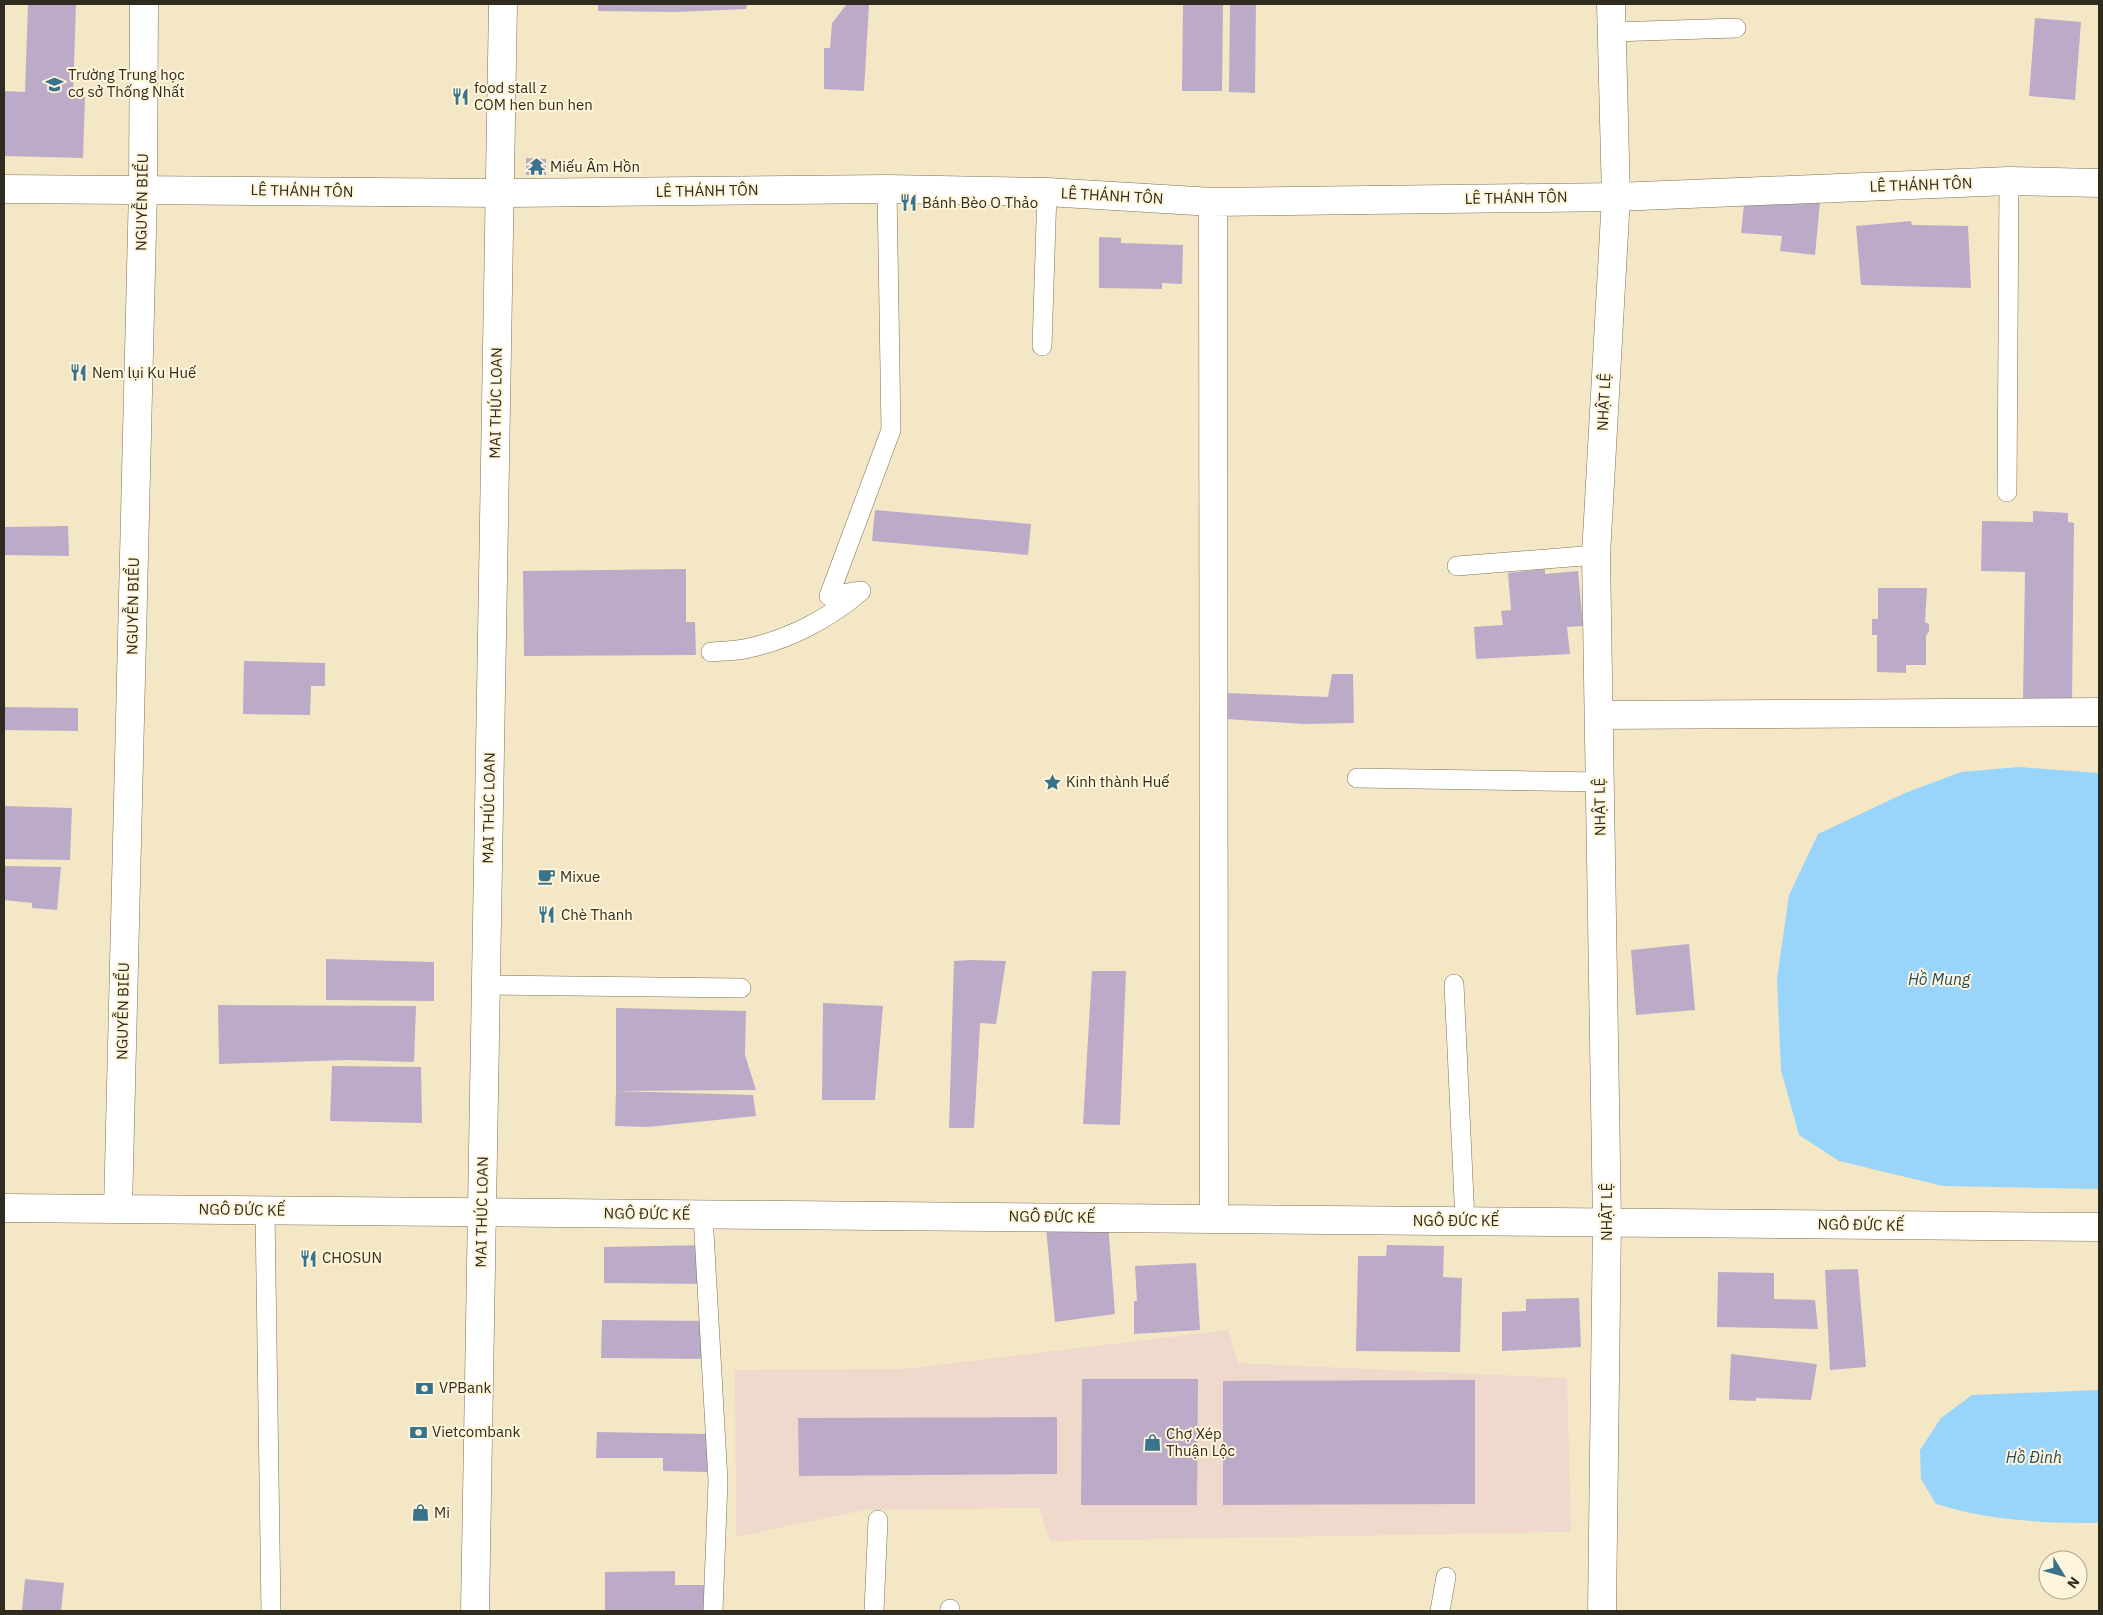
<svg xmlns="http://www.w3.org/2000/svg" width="2103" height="1615" viewBox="0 0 2103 1615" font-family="'IBM Plex Sans',sans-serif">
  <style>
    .commercial { fill: #eed9cc }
    .water { fill: #99d5fa }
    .building { fill: #bcabc8 }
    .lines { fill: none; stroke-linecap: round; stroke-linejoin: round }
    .service-casing { stroke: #7c7153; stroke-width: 20 }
    .minor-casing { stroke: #7c7153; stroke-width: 29 }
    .tertiary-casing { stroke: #7c7153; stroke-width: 29 }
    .service { stroke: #fff; stroke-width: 19 }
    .minor { stroke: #fff; stroke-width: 28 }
    .tertiary { stroke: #fff; stroke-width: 28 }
    .labels { text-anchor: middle; stroke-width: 4; stroke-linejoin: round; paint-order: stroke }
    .poi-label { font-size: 15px; fill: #302b1f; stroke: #fff5da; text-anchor: start }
    .street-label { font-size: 15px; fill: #302b1f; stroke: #fff5da }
    .water-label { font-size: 16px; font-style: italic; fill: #1e4d66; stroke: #fff5da }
  </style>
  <rect width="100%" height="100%" fill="#f4e7c6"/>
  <path class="commercial" d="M1228,1330L1238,1363L1567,1378L1571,1532L1050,1541L1039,1508L865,1510L736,1537L735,1370L904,1369Z"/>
  <path class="water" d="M2019,767L2099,773V1189L1943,1186L1839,1161L1799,1135L1781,1070L1777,979L1789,895L1818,834L1905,793L1961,772Z
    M2099,1390V1523C2042,1523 1991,1521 1936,1504L1921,1479L1920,1450L1941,1418L1972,1395Z"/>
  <path class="building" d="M28,4H76L73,97H85L83,158L4,156V91L25,92Z
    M598,4H747L746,9L675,12L598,11Z
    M847,4H869L864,91L824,89V48H830L832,23Z
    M1183,4H1223L1222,91H1182Z
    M1230,4H1256L1255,93L1229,92Z
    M2035,18L2081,22L2075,100L2029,96Z
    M526,158L546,159V175H526Z
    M1745,195L1820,202L1815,255L1780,251L1782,236L1741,233Z
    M1911,221L1912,225L1968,226L1971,288L1861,285L1856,226Z
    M1099,237L1121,238V243L1183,245L1182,284L1162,283V289L1099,288Z
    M875,510L1031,524L1028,555L872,541Z
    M2033,511L2068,513V522L2074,523L2072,700H2023L2025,572L1981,571L1982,521L2033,522Z
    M68,526L69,556L4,555V527Z
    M686,569V622H695L696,655L524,656L523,571Z
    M1545,569V574L1578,571L1583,626L1567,627L1570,654L1476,659L1474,627L1503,625L1501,611L1511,610L1508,573Z
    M1878,588H1927L1925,622L1929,624V631L1926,636V665H1906V673L1877,672V635H1872V619H1878Z
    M244,661L325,663V686H311L310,715L243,714Z
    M1332,674H1353L1354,723L1304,724L1226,719V693L1328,697Z
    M4,707L78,708V731L4,730Z
    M4,806L72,808L70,860L4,859Z
    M4,866L61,867L57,910L32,908V903L4,900Z
    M1689,944L1695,1010L1636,1015L1631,950Z
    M326,959L434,962V1001L326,1000Z
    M972,960L1006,961L996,1024L980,1023V1025L974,1128H949L954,961Z
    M1092,971H1126L1120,1125L1083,1124Z
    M823,1003L883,1006L875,1100H822Z
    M218,1005L416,1006L414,1062L348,1060L219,1064Z
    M616,1008L746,1011L745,1055L756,1090L616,1091Z
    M332,1066L421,1067L422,1123L330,1121Z
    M616,1091L753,1095L756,1116L647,1127L615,1126Z
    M1108,1223L1115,1314L1055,1322L1046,1228Z
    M708,1245L707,1284L604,1283V1247Z
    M1387,1245L1444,1246L1443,1277L1462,1278L1460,1352L1356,1351L1358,1256H1386Z
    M1196,1263L1200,1330L1134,1334V1301H1137L1135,1266Z
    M1858,1269L1866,1367L1830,1370L1825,1270Z
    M1718,1272L1774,1273V1299L1815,1300L1818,1329L1717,1327Z
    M1579,1298L1581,1347L1502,1351V1312L1526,1311V1299Z
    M602,1320L714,1321L712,1359L601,1358Z
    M1731,1354L1817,1364L1811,1400L1756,1398V1401L1729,1400Z
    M1082,1379H1198L1197,1505H1081Z
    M1475,1380V1504L1223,1505V1381Z
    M1057,1417V1474L799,1476L798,1418Z
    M597,1432L707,1434V1472L663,1471V1458H596Z
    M675,1571V1585H708L715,1611H605V1572Z
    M25,1579L64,1583L61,1611H22Z"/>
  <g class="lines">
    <defs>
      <path id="service" d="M1612,32L1736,28
        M1042,346L1047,192
        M2007,492L2009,181
        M1457,566L1596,555
        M711,652C724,651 737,651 749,648C790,639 830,618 861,591L829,596L891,430L887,189
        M1357,778L1600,782
        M1454,984L1465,1221
        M486,985L741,988
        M265,1210L271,1611
        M703,1215L718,1481L713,1611
        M874,1611L878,1520
        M950,1611V1609
        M1440,1611L1446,1577"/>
      <path id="minor" d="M4,189L500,193L887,189L1047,192L1213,202L1616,197L2009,181L2099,183
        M1213,202L1214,1219
        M1599,715L2099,712
        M4,1208L2099,1227
        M118,1209L143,189L144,4
        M1602,1611L1607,1222L1596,555L1616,197L1611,4"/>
      <path id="tertiary" d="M475,1611L503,4"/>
    </defs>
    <use href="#service" class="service-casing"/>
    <use href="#minor" class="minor-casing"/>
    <use href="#tertiary" class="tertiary-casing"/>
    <use href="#service" class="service"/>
    <use href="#minor" class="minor"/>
    <use href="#tertiary" class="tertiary"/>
  </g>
  <defs>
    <symbol id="school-bare" viewBox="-9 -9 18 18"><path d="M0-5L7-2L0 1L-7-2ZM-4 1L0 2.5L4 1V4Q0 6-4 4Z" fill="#38738b" stroke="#fff5da" stroke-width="2.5" paint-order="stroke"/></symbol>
    <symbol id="restaurant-bare" viewBox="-9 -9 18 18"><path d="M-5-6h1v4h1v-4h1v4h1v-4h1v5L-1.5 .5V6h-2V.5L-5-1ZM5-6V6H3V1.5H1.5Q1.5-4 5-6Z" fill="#38738b" stroke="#fff5da" stroke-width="2.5" paint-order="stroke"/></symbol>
    <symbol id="temple-bare" viewBox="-9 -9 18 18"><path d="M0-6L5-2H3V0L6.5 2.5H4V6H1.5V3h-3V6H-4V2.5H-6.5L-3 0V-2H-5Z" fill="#38738b" stroke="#fff5da" stroke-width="2.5" paint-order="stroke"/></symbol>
    <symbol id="sight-bare" viewBox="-9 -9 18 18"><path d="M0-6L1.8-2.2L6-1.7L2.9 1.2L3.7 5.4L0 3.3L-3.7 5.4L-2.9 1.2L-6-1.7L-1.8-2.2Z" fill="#38738b" stroke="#fff5da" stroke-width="2.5" paint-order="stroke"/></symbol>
    <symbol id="cafe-bare" viewBox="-9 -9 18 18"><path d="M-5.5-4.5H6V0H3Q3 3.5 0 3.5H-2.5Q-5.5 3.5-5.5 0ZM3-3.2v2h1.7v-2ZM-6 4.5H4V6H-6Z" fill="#38738b" stroke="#fff5da" stroke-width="2.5" paint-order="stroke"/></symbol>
    <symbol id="bank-bare" viewBox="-9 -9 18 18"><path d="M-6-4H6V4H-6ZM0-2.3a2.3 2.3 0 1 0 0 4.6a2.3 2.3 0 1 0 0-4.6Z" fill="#38738b" stroke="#fff5da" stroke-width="2.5" paint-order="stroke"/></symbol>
    <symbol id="shop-bare" viewBox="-9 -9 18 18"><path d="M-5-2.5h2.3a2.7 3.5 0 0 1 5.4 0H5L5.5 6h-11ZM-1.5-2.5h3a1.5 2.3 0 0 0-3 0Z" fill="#38738b" stroke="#fff5da" stroke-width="2.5" paint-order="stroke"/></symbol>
  </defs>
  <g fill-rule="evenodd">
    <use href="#school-bare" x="42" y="72" width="25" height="25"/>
    <use href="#restaurant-bare" x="448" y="84" width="25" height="25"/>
    <use href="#temple-bare" x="524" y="154" width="25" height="25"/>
    <use href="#restaurant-bare" x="896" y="190" width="25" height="25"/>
    <use href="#restaurant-bare" x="66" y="360" width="25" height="25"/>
    <use href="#sight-bare" x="1040" y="770" width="25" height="25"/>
    <use href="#cafe-bare" x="534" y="864" width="25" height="25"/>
    <use href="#restaurant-bare" x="534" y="902" width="25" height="25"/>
    <use href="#restaurant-bare" x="296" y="1246" width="25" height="25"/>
    <use href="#bank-bare" x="412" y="1376" width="25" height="25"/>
    <use href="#bank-bare" x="406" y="1420" width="25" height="25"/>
    <use href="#shop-bare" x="1140" y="1430" width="25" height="25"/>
    <use href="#shop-bare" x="408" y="1500" width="25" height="25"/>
  </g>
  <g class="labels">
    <g class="poi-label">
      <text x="68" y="80">Trường Trung học<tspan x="68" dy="17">cơ sở Thống Nhất</tspan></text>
      <text x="474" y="93">food stall z<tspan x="474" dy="17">COM hen bun hen</tspan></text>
      <text x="550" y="172">Miếu Âm Hồn</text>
      <text x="922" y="208">Bánh Bèo O Thảo</text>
      <text x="92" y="378">Nem lụi Ku Huế</text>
      <text x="1066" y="787">Kinh thành Huế</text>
      <text x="560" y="882">Mixue</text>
      <text x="561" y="920">Chè Thanh</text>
      <text x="322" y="1263">CHOSUN</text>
      <text x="439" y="1393">VPBank</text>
      <text x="432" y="1437">Vietcombank</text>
      <text x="1166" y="1439">Chợ Xép<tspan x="1166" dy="17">Thuận Lộc</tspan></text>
      <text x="434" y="1518">Mi</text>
    </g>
    <g class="street-label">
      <text transform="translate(1921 185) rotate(-2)" y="5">LÊ THÁNH TÔN</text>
      <text transform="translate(302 191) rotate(1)" y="5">LÊ THÁNH TÔN</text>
      <text transform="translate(707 191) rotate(-1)" y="5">LÊ THÁNH TÔN</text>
      <text transform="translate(1112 196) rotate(3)" y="5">LÊ THÁNH TÔN</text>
      <text transform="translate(1516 198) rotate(-1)" y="5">LÊ THÁNH TÔN</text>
      <text transform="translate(142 202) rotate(-89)" y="5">NGUYỄN BIỂU</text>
      <text transform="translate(1604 402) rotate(-87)" y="5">NHẬT LỆ</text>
      <text transform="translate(496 403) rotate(-89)" y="5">MAI THÚC LOAN</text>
      <text transform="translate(133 606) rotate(-89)" y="5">NGUYỄN BIỂU</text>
      <text transform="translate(1600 807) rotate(-91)" y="5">NHẬT LỆ</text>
      <text transform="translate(489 808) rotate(-89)" y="5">MAI THÚC LOAN</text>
      <text transform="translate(123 1011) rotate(-89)" y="5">NGUYỄN BIỂU</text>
      <text transform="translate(242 1210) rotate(1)" y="5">NGÔ ĐỨC KẾ</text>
      <text transform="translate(482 1212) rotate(-89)" y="5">MAI THÚC LOAN</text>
      <text transform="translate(1607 1212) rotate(-90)" y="5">NHẬT LỆ</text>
      <text transform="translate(647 1214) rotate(1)" y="5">NGÔ ĐỨC KẾ</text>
      <text transform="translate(1052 1217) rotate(1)" y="5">NGÔ ĐỨC KẾ</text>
      <text x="1456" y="1226">NGÔ ĐỨC KẾ</text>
      <text transform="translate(1861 1225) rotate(1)" y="5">NGÔ ĐỨC KẾ</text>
    </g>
    <g class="water-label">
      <text x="1939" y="985">Hồ Mung</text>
      <text x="2034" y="1463">Hồ Đình</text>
    </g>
  </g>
  <rect width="2103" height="1615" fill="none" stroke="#302b1f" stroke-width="10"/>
  <g transform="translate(2063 1575) rotate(127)"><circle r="24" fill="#fff5da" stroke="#aca48f"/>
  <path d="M0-4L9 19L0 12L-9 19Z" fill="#38738b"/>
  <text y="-8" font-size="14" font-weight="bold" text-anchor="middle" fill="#302b1f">N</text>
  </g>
</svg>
